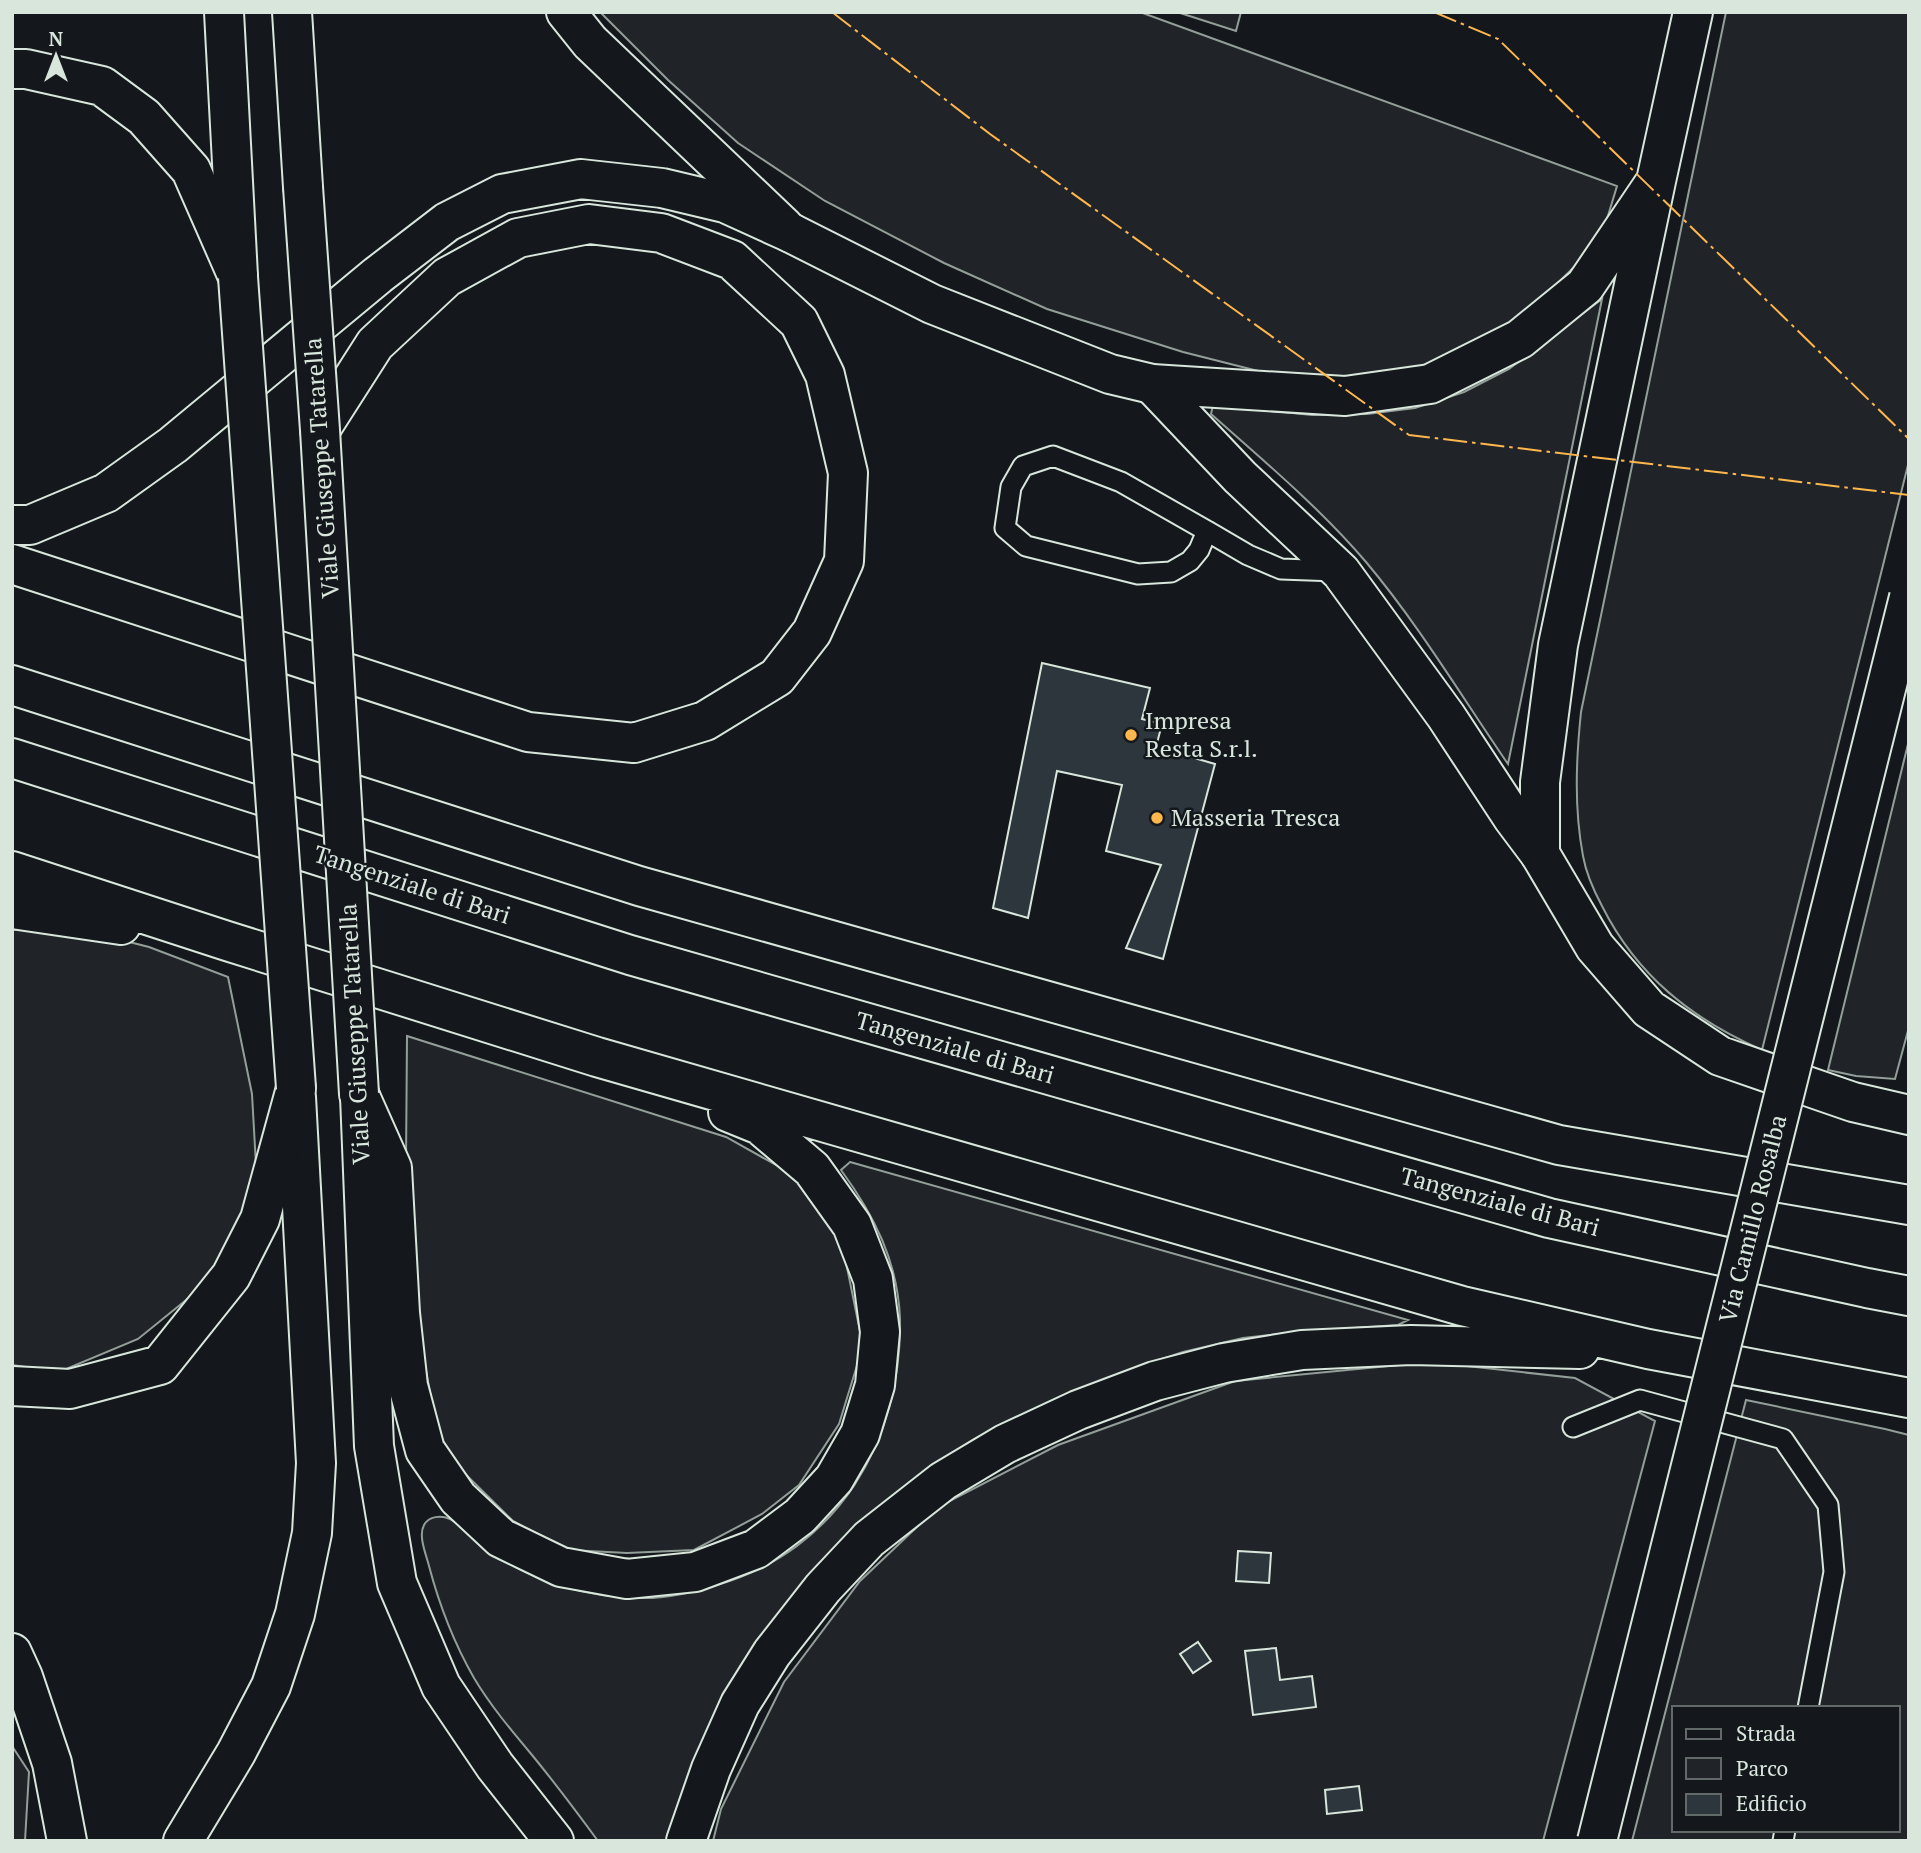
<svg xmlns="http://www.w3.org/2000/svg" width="1921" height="1853" viewBox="0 0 1921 1853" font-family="'PT Serif',serif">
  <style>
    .green { fill: #202428; stroke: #939e99; stroke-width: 2; fill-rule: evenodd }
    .building { fill: #2c363c; stroke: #d8e6dc; stroke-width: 2 }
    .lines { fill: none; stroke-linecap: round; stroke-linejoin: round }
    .service-casing { stroke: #d8e6dc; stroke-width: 23 }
    .tertiary-casing { stroke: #d8e6dc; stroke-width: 42 }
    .secondary-casing { stroke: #d8e6dc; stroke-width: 42 }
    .trunk-casing { stroke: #d8e6dc; stroke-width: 42 }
    .service { stroke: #14181c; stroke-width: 19 }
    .tertiary { stroke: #14181c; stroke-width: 38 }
    .secondary { stroke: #14181c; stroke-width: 38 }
    .trunk { stroke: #14181c; stroke-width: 38 }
    .tertiary-bridge-casing { stroke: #d8e6dc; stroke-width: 42; stroke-linecap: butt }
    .secondary-bridge-casing { stroke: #d8e6dc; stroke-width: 42; stroke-linecap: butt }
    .tertiary-bridge { stroke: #14181c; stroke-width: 38 }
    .secondary-bridge { stroke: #14181c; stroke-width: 38 }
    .power { stroke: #ffb74d; stroke-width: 2; stroke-dasharray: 24 5 3.5 5; stroke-linecap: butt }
    .poi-dot { fill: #ffb74d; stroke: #14181c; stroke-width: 2.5 }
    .labels { text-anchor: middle; stroke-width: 5; stroke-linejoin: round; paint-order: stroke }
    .street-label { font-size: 24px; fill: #d8e6dc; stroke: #14181c }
    .poi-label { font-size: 24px; fill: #d8e6dc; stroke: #14181c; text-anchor: start }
  </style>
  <rect width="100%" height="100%" fill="#14181c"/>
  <path class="green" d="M600,12H1140L1617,186L1607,219L1585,256L1554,287L1508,324L1459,352L1406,372L1341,381L1266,373L1183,352L1047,309L944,263L825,201L738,143L668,80Z
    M1177,12H1241L1236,31Z
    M1726,12H1909V461L1762,1050C1692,1019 1637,976 1602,906C1594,891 1586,873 1583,856C1574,808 1576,760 1581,712Z
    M1602,299L1508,764C1462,697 1419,625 1366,562C1320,508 1264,461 1211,414L1213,405L1312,415L1367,414L1415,408L1464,392L1509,369Z
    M1909,740V1027L1895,1079L1856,1076L1828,1070Z
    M38,927L74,928L149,947L228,977L252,1094L257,1183L212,1279L138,1339L59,1372L12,1365V930Z
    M407,1036L726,1137L794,1175L841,1238L863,1346L839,1424L799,1485L762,1514L694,1550L627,1553L569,1550L513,1521L441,1450L422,1350L406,1162Z
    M850,1162L1408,1320L1398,1325L1296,1332L1243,1338L1183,1352L1132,1369L1023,1415L974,1439L934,1465L881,1506L670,1841H598C576,1811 555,1783 532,1755C511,1730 490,1705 474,1678C454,1643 439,1604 429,1566C426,1554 418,1536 424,1525C429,1516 441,1515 450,1519C466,1526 477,1544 492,1553C538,1583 585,1597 640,1598C666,1599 691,1593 717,1585C838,1550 902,1441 900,1319C898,1262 874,1215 841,1170Z
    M1430,1362L1575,1378L1655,1421L1543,1841H713L721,1809L784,1682L860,1581L938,1507L1058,1445L1235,1381Z
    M1746,1400L1885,1429L1909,1435V1841H1632ZM1674,1708H1898V1830H1674Z
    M12,1746L29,1772L25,1841H12Z"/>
  <path class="building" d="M1042,663L1150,688L1142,719L1162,724L1156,747L1215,764L1163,959L1126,948L1161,865L1106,851L1122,785L1057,771L1028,918L993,908Z
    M1238,1551L1271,1553L1269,1583L1236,1581Z
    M1198,1642L1211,1661L1193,1673L1180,1654Z
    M1276,1648L1280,1680L1312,1676L1316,1707L1253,1715L1245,1651Z
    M1359,1786L1362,1810L1327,1814L1325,1790Z"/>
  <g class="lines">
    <defs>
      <path id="service" d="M1207,531L1121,482L1053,456L1023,466L1011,487L1005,528L1026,546L1138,574L1171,572L1190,561L1199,550L1207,531L1248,555L1281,569L1336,571
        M1573,1427L1640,1400L1783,1439L1828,1505L1834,1572L1808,1708
        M1783,1841L1785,1830"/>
      <path id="tertiary" d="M791,233L932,304L1110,374L1152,384L1345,396L1430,384L1520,339L1585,286L1656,181
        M1540,854V782L1558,645L1656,181L1693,12"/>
      <path id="secondary" d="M224,12L238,276
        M292,12L303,187
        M566,12L590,42L784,227
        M360,1096L374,1446L397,1583L441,1686L495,1766L554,1841
        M183,1841L236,1753L271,1686L295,1614L312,1533L316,1463L296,1097"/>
      <path id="trunk" d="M12,69H26L102,86L144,117L191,170L238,277
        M1152,384L1240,477L1341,572L1446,716L1513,818L1540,854L1595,947L1649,1009L1720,1056L1853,1102L1909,1115
        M12,525H30L106,493L173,445L378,275L447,222L502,194L581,179L662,188L725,203L791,233
        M12,564L528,732L634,743L705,721L777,677L812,632L844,561L848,473L825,375L799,322L732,260L661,233L589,224L518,238L447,277L375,344L320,430
        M12,685L639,886L1559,1145L1909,1205
        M12,758L630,955L1549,1218L1867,1288L1909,1296
        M12,871L227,941L597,1057L1462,1306L1648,1349L1909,1398
        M12,909L121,925
        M359,1094L392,1168L400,1313L408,1386L425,1450L458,1498L501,1538L561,1567L627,1579L695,1572L756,1549L800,1516L834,1479L860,1434L875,1385L880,1332L873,1279L852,1225L812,1169L760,1125L728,1112
        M12,1386L70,1389L160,1365L231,1276L260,1219L296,1088
        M12,1653L23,1677L52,1763L67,1841
        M686,1841L711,1769L740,1704L772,1653L823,1588L869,1539L943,1481L1005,1444L1078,1410L1155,1381L1224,1363L1302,1350L1411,1345L1580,1349"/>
    </defs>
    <use href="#service" class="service-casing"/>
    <use href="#tertiary" class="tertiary-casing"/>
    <use href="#secondary" class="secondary-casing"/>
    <use href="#trunk" class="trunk-casing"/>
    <use href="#service" class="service"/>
    <use href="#tertiary" class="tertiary"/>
    <use href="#secondary" class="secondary"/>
    <use href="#trunk" class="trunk"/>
    <defs>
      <path id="tertiary-bridge" d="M1597,1841L1909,597"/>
      <path id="secondary-bridge" d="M303,187L320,430L359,1094
        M238,277L296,1088"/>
    </defs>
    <use href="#tertiary-bridge" class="tertiary-bridge-casing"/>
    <use href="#secondary-bridge" class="secondary-bridge-casing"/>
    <use href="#tertiary-bridge" class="tertiary-bridge"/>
    <use href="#secondary-bridge" class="secondary-bridge"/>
    <path class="power" d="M832,12L990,134L1409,435L1909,495
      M1434,12L1498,39L1909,439"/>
  </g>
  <g class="poi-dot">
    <circle cx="1131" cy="735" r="7"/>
    <circle cx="1157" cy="818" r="7"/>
  </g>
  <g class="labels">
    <g class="street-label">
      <text transform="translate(322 468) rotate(-94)" y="8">Viale Giuseppe Tatarella</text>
      <text transform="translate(412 885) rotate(18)" y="8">Tangenziale di Bari</text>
      <text transform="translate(355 1034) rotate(-93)" y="8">Viale Giuseppe Tatarella</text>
      <text transform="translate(955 1048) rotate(16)" y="8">Tangenziale di Bari</text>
      <text transform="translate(1500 1202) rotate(15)" y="8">Tangenziale di Bari</text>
      <text transform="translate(1753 1219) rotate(-76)" y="8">Via Camillo Rosalba</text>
    </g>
    <g class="poi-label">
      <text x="1145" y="729">Impresa<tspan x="1145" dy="28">Resta S.r.l.</tspan></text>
      <text x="1171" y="826">Masseria Tresca</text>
    </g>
  </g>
  <rect width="1921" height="1853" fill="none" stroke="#d8e6dc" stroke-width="28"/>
  <rect x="1672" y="1706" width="228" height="126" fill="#14181c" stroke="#626a69" stroke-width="2"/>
  <rect x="1686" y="1729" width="35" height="10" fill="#14181c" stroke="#626a69" stroke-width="2"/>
  <text x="1736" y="1741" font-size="21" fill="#d8e6dc">Strada</text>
  <rect x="1686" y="1758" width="35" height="21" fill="#202428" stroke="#626a69" stroke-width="2"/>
  <text x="1736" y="1776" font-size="21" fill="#d8e6dc">Parco</text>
  <rect x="1686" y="1794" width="35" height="21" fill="#2c363c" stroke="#626a69" stroke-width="2"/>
  <text x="1736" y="1811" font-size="21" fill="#d8e6dc">Edificio</text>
  <g transform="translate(56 56)" stroke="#14181c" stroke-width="5" paint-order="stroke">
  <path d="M0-5L12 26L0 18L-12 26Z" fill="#d8e6dc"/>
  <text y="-10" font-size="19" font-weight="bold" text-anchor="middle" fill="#d8e6dc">N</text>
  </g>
</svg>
